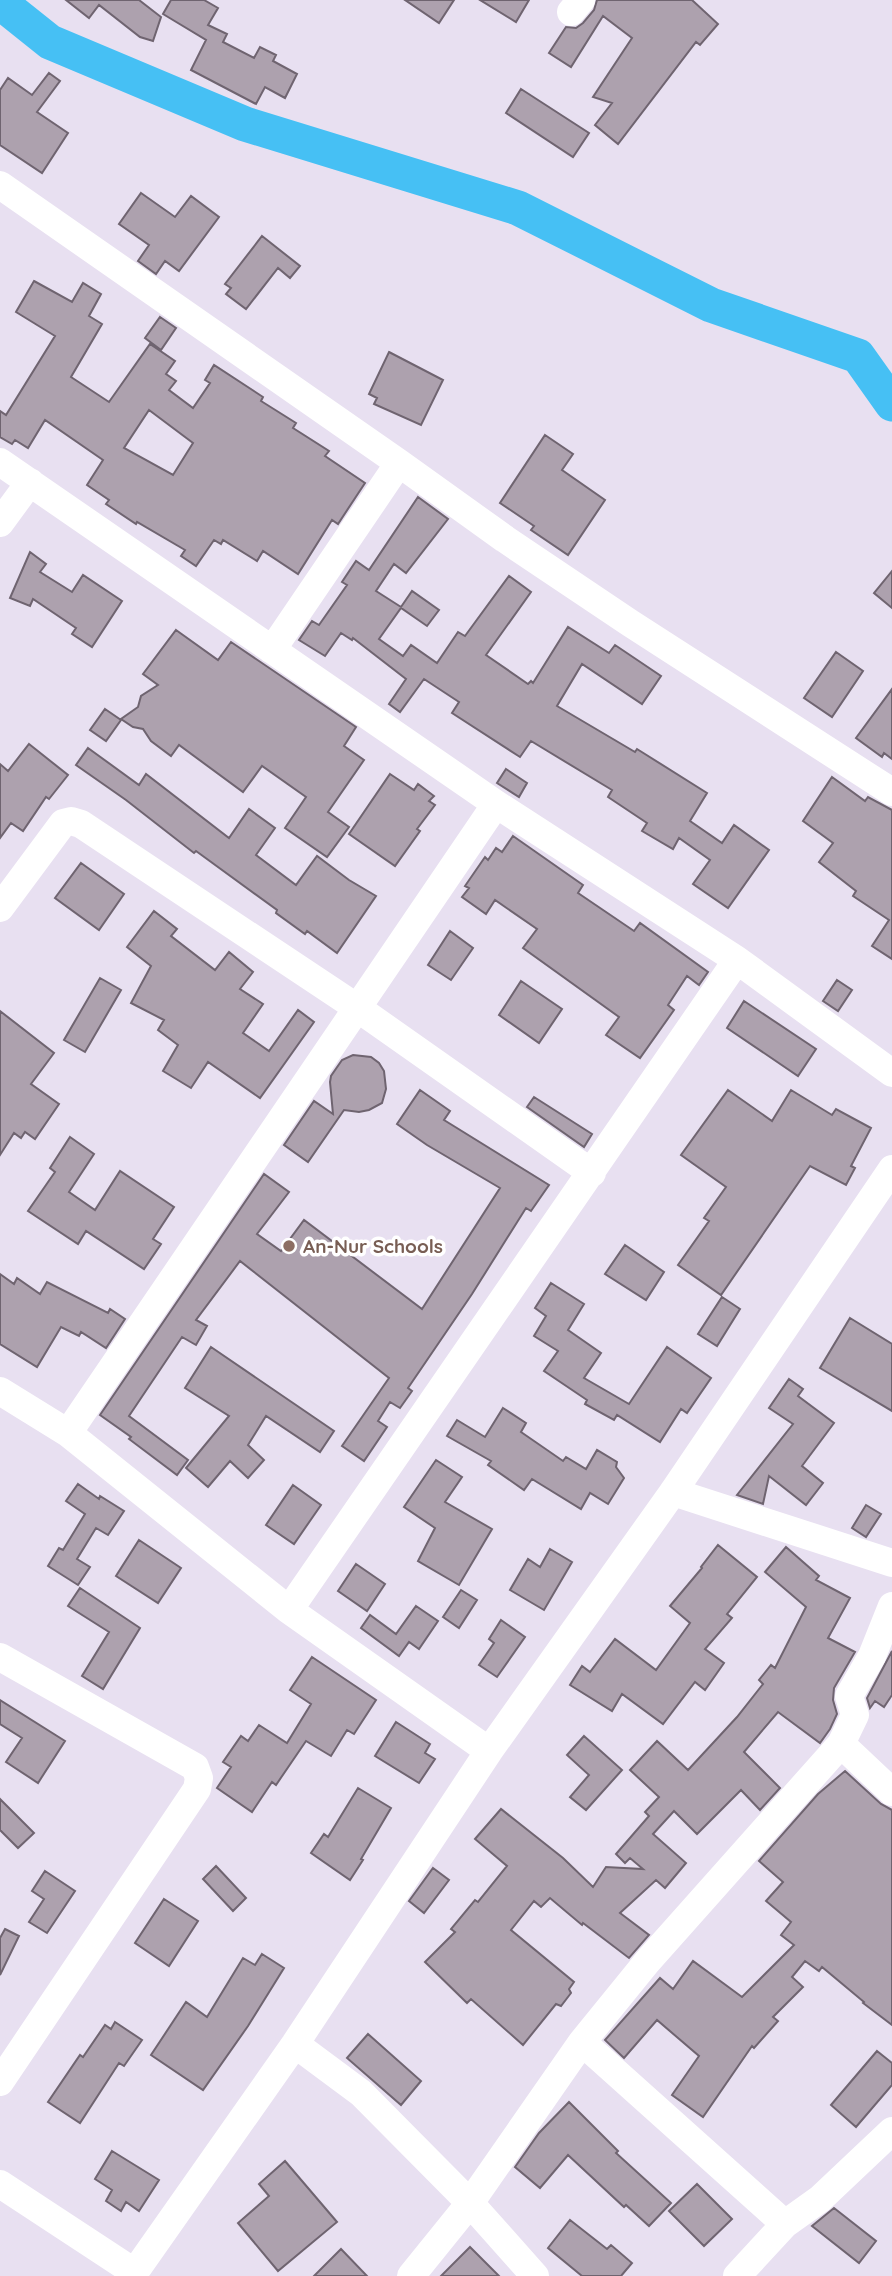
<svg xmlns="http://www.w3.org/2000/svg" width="892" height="2276" viewBox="0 0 892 2276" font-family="Quicksand,sans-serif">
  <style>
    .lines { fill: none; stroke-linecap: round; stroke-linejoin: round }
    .river { stroke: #46c0f4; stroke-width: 35 }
    .building { fill: #ada1ae; stroke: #6f6470; stroke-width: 2; fill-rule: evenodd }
    .minor { stroke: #fff; stroke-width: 28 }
    .education-dot { fill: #8d6e63; stroke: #fff; stroke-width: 2.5 }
    .labels { text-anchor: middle; stroke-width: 7; stroke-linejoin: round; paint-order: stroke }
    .education-label { font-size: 19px; font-weight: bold; fill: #785e54; stroke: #fff; text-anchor: start }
  </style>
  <rect width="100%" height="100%" fill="#e8e0f1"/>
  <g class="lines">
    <path class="river" d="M0,2L50,42L245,124L518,208L711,305L858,356L892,404"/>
  </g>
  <path class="building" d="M66,0H139L161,17L153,41L140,37L99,5L89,18Z
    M171,0H204L218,8L208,25L227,34L223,42L254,58L260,47L276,55L273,61L297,74L285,98L265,87L256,104L191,70L206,40L163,14Z
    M405,0H454L439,23Z
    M480,0H529L516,22Z
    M597,0H692L718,24L700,45L696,42L618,144L595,125L612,103L593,97L632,38L603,16L571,67L549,53L566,27L576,28L583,23L594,10Z
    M49,73L60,81L37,112L68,133L42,173L0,145V90L8,78L32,95Z
    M521,89L589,133L573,157L506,113Z
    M141,193L175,217L191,196L219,217L179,271L165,261L156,274L138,261L149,245L119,224Z
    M262,236L300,266L290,278L278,268L246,309L226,294L231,288L225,284Z
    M34,281L72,302L83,283L101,294L89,316L102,324L71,377L109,402L150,344L175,361L166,374L176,381L169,390L193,408L210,383L205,380L214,365L263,397L261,401L296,423L293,428L329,451L325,456L365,483L338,524L332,520L298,574L263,551L257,561L223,540L221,544L214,540L196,566L181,556L185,550L137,522L136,524L106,504L109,500L87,485L103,460L45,420L28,448L15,440L12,444L0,437V411L6,415L55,336L16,312ZM149,410L193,443L173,475L124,448Z
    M160,317L176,328L161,350L145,338Z
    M389,352L443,380L421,425L374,404L377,398L369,394Z
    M545,435L573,454L562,470L605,500L568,555L531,530L534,526L500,503Z
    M418,497L448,519L406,573L394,564L376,591L401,607L412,591L439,610L427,626L401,608L379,639L403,656L411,645L437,663L458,632L465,636L509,576L531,592L486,655L528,684L531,681L533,683L568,627L609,653L615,645L661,676L642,704L582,664L557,706L635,752L637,749L707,793L690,821L722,843L734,825L769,850L728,908L693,884L710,860L679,838L673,849L642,831L647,823L608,797L612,790L531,741L520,757L452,713L459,702L424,679L400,712L389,704L406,679L353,638L352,640L341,633L325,656L299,640L312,621L319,625L347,585L342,582L356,561L369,570Z
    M30,552L46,564L40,572L72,592L83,575L122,601L92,647L72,634L76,628L33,599L30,606L10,598Z
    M892,571V608L874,593Z
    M176,630L218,660L231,642L356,727L344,746L364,760L328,812L349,827L327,857L285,828L306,797L262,766L243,792L179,745L171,756L151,741L143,729L133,727L121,719L138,707L141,696L158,685L143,674Z
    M836,652L863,671L832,717L804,698Z
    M892,689V759L884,753L882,757L856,738Z
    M105,709L121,720L106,741L90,730Z
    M29,744L68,775L49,799L46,797L23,831L11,823L0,838V764L8,771Z
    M88,748L139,785L146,774L229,838L249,809L275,828L256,855L296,885L317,856L349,880L376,896L337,953L307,931L305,934L276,913L277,910L196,851L194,853L126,800L76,765Z
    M506,769L527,783L519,797L497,783Z
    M390,774L414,790L418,784L434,796L429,801L435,805L417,829L420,831L395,866L349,834Z
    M832,777L865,801L868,797L892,810V959L872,946L889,920L853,896L856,891L819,862L833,843L803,821Z
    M513,836L583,885L578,893L634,931L640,923L708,972L699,985L687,976L668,1005L674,1010L640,1058L606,1035L619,1017L523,948L537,929L495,900L486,914L462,897L469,888L465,886L485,857L488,860L496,848L502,852Z
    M81,863L124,894L99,930L55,898Z
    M154,911L177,929L171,936L215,970L229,952L253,972L240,989L263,1004L243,1033L269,1051L298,1010L314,1022L260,1098L208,1062L191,1088L163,1071L178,1045L158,1030L164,1020L131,1003L151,966L127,947Z
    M450,931L473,948L451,980L428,965Z
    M100,978L121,990L85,1052L64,1040Z
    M837,980L852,990L838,1011L823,1001Z
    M521,981L562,1009L539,1043L499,1015Z
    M744,1001L816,1049L798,1076L727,1028Z
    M0,1011L54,1053L31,1084L59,1104L35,1139L25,1132L21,1138L14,1133L0,1155Z
    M353,1055L371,1057L379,1063L384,1071L386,1089L382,1103L369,1110L359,1112L344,1110L308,1162L284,1145L314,1101L333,1114L330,1082L331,1076L342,1060Z
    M420,1090L450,1111L444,1120L549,1185L531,1211L526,1208L472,1294L408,1388L412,1391L400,1408L390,1402L378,1421L387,1427L364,1461L342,1446L389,1378L240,1261L196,1320L207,1326L196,1345L182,1337L129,1416L188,1460L177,1475L129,1439L131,1437L100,1415L264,1174L289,1192L257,1234L281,1251L304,1220L422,1309L500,1188L427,1145L397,1124Z
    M728,1090L772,1121L791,1090L832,1115L836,1109L871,1128L851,1166L855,1168L846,1185L810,1166L721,1295L678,1265L709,1221L704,1218L726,1187L681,1155Z
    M534,1097L592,1134L584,1147L527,1107Z
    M70,1137L94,1154L69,1192L95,1210L120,1171L174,1207L153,1239L161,1244L144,1269L86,1231L78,1244L28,1211L55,1172L50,1168Z
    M625,1245L664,1272L646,1300L605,1274Z
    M0,1274L14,1284L17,1278L40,1294L47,1282L108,1313L110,1309L125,1319L106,1348L81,1332L79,1336L61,1327L37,1367L0,1344Z
    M551,1283L584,1304L568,1330L601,1353L584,1378L629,1404L667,1347L711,1378L687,1413L681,1409L660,1442L617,1415L614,1420L585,1404L587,1400L544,1371L558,1351L534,1336L546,1316L535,1308Z
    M722,1297L740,1309L717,1346L698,1334Z
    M850,1318L892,1344V1411L820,1368Z
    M211,1347L334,1431L320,1452L266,1416L248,1445L264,1460L248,1478L230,1461L208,1487L186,1468L229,1416L185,1388Z
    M789,1379L803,1389L798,1396L834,1423L802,1466L823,1483L806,1505L769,1476L763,1504L737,1495L793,1424L769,1408Z
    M503,1408L526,1423L521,1432L563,1461L566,1457L586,1469L597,1450L617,1462L616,1467L624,1478L608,1504L590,1493L581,1509L532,1479L524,1490L488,1465L491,1461L447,1436L457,1420L485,1437Z
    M436,1460L462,1477L445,1502L492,1529L459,1585L418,1561L435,1528L404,1507Z
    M78,1484L99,1499L100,1496L124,1511L108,1535L96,1528L77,1559L90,1567L78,1585L48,1566L59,1548L63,1550L85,1514L66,1501Z
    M293,1485L321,1505L294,1544L266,1525Z
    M866,1505L881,1514L866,1537L852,1528Z
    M139,1540L181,1568L158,1603L116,1576Z
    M718,1545L757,1577L727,1614L732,1618L705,1649L724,1663L705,1690L695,1682L663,1724L622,1694L612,1711L570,1685L582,1666L590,1672L615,1639L656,1670L690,1623L670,1606L702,1568L701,1567Z
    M786,1547L819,1576L816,1580L850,1598L828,1638L855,1652L834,1688L833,1700L837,1714L830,1729L820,1743L778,1712L744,1752L780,1788L760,1810L741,1790L697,1834L674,1811L653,1834L686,1863L665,1888L656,1880L620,1913L649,1935L629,1958L583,1923L582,1925L550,1898L541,1907L534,1901L511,1930L574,1982L569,1989L571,1993L561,2006L556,2004L523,2045L471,1999L467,2003L425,1962L455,1932L451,1929L475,1900L478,1902L507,1866L475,1839L501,1809L563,1858L593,1887L606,1867L643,1869L630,1858L625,1863L616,1854L649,1816L645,1812L659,1797L630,1770L657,1741L688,1770L737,1717L763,1684L759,1680L771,1665L775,1668L806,1607L765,1572Z
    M550,1549L572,1562L544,1610L510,1590L528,1559L540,1567Z
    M356,1564L385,1584L367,1611L338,1591Z
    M80,1588L140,1628L103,1689L82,1676L109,1632L68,1606Z
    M461,1590L477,1600L459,1628L443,1617Z
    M416,1606L438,1621L419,1649L409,1642L399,1656L361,1628L370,1615L396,1634Z
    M501,1620L525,1637L497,1677L479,1665L494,1643L489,1639Z
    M892,1651V1695L884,1707L875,1701L870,1708L867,1698Z
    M312,1657L376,1700L354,1734L347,1730L331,1756L306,1741L276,1785L272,1782L252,1812L217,1788L231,1767L223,1762L241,1736L248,1741L259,1725L287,1743L311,1704L290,1690Z
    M0,1700L65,1741L38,1783L6,1762L22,1738L0,1724Z
    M396,1722L430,1744L425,1753L435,1759L419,1783L375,1756Z
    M584,1736L622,1770L586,1810L570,1797L589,1775L567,1755Z
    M845,1771L881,1804L892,1810V2025L863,2003L864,2002L822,1967L819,1971L805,1961L792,1977L803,1987L773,2017L778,2021L754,2048L752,2046L703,2117L672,2095L699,2056L657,2020L624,2058L605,2040L660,1978L673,1989L693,1961L742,1997L794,1945L781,1935L791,1922L766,1901L783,1882L759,1861L818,1794Z
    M358,1788L391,1808L361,1859L363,1860L350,1880L311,1853L324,1834L328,1837Z
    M0,1799L34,1833L18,1848L0,1830Z
    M216,1866L246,1898L233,1911L203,1879Z
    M433,1868L449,1880L424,1913L409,1901Z
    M45,1871L75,1891L47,1933L29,1922L44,1899L32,1891Z
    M164,1899L198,1921L169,1966L135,1943Z
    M5,1929L19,1936L0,1975V1938Z
    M262,1954L284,1968L248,2026L203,2090L151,2055L186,2002L207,2017L243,1958L255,1965Z
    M115,2022L142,2040L124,2066L119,2063L80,2123L48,2102L80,2055L83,2057L105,2025L111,2029Z
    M368,2034L421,2081L401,2105L347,2058Z
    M877,2051L892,2063V2085L856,2127L831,2105Z
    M569,2102L618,2151L616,2153L671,2203L649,2226L626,2205L624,2207L568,2155L540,2188L515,2167L539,2133Z
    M112,2151L159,2180L139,2211L126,2202L121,2211L106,2201L112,2190L95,2179Z
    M285,2161L337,2222L278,2271L238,2223L269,2196L259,2184Z
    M697,2184L732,2219L704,2246L669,2211Z
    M834,2208L876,2241L859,2263L812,2226Z
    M570,2220L607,2249L611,2245L632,2263L621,2276H582L548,2248Z
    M470,2247L499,2276H441Z
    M341,2249L367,2276H314Z"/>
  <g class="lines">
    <path class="minor" d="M571,12L581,0
      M0,185L399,463L505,539L630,623L892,792
      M0,462L496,804L737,960L892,1073
      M0,523L30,482
      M272,650L399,463
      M0,908L63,823L71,821L81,824L356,1007L592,1173
      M0,1391L68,1433L289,1610L489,1751
      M68,1433L496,804
      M673,1492L892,1563
      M289,1610L737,960
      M0,1657L195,1767L199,1778L197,1789L0,2082
      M841,1744L892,1792
      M582,2042L785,2224
      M295,2044L361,2093L470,2203L411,2276
      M0,2184L134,2272
      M132,2276L295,2044L489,1751L673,1492L892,1169
      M535,2276L470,2203L582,2042L647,1962L841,1744L855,1715L849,1696L872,1656L892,1606
      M737,2276L785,2224L820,2199L892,2131"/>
  </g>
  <circle class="education-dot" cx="289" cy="1246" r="7"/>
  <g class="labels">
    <g class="education-label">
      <text x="303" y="1253">An-Nur Schools</text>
    </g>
  </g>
</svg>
